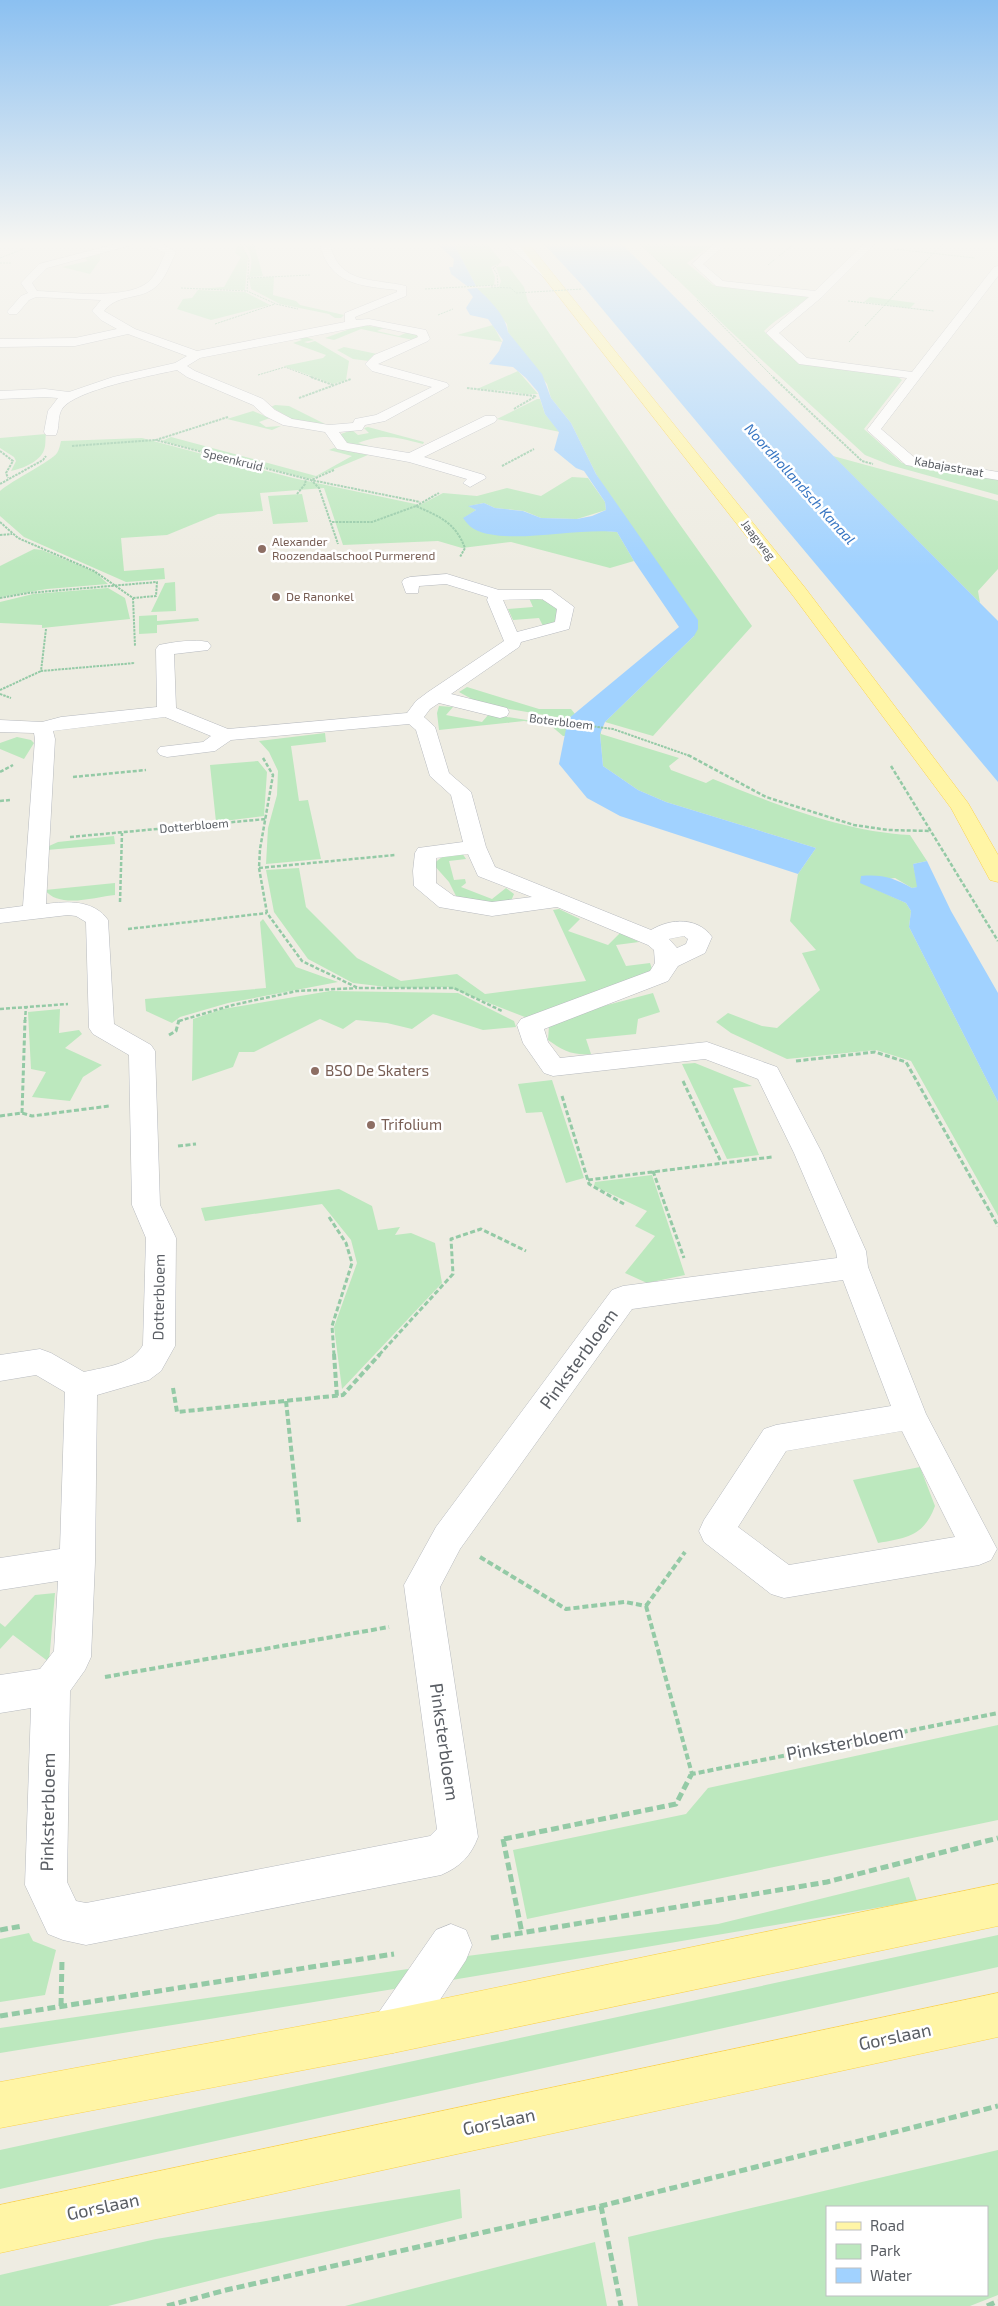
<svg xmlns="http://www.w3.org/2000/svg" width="998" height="2306" viewBox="0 0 998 2306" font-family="'Exo 2',sans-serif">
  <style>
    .green { fill: #bce8be; fill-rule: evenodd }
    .water { fill: #a1d2ff }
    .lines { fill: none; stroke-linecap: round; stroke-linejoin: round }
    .minor-casing { stroke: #b7babf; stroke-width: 1 }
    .major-casing { stroke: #fcd34d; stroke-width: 1 }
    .path-far5 { stroke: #94caa6; stroke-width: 1; stroke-dasharray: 2 1; stroke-linecap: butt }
    .path-far4 { stroke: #94caa6; stroke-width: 2; stroke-dasharray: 2.5 1; stroke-linecap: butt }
    .path-far3 { stroke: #94caa6; stroke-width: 2.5; stroke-dasharray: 4 2; stroke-linecap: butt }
    .path-far2 { stroke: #94caa6; stroke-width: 3; stroke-dasharray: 5 2.5; stroke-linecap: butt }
    .path-far1 { stroke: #94caa6; stroke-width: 4; stroke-dasharray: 6 3; stroke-linecap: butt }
    .path { stroke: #94caa6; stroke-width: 5; stroke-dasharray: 8 4; stroke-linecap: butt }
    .minor { fill: #fff; fill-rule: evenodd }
    .major { fill: #fff5a6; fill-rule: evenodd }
    .path-bridge { stroke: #94caa6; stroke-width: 1; stroke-dasharray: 2 1; stroke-linecap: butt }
    .education-dot { fill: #8d6e63; stroke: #fff; stroke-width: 2 }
    .labels { text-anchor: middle; stroke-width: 5; stroke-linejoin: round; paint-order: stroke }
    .far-street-label { font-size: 12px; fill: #5a5e64; stroke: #fff }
    .far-education-label { font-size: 12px; fill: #785e54; stroke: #fff; text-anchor: start }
    .far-water-label { font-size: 14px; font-style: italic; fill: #3876c3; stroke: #fff }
    .education-label { font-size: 15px; fill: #785e54; stroke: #fff; text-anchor: start }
    .street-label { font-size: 15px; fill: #5a5e64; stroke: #fff }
    .near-street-label { font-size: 18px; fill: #5a5e64; stroke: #fff }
  </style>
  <rect width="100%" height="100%" fill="#eeece2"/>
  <path class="green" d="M243,244H254L263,276L249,277C252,265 254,253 243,244Z
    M456,244H487L502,262L491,267L495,277L494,285L476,286L456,248Z
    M641,244L714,246L708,247L687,263L713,285L809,297C794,310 778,317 764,331C779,347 792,359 813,365L898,377L902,380L864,429L902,463L998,479V495L890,465L865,455L727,328Z
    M237,246H241L248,256L245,290L197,289L224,287L241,257L235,253Z
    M100,252V260L90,274L62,267L88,261L85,259L89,255Z
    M508,266L524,287L528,302L666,505L752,626L653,736L605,722L694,636L596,474L571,423L551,398L547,384L508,332L507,324L477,288L499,287L501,281L496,267Z
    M274,277L273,295L296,301L300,305L344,315L341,318H335L329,314L280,304L251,289L249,278Z
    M198,290L245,292L270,305L211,320L177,309L183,299L192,298Z
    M870,297L915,303L910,308L864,302Z
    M361,325L384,328L377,331L399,336L408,332L417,335V338L413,340L361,329L334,340L325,338Z
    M493,325L502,342L457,335Z
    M303,336L314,340L304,342L308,343L315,341L349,361L346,380L333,384L284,366L323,358L326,355L293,343L302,340L297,338Z
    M344,347L377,354L369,361L353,359L337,350Z
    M518,371L538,394H525L509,391L477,389Z
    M537,399H540L545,414L560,432L497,419Z
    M275,405L289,406L325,424L297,422L271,407Z
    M253,411L270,418L259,422L266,427L281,426L272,430L227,419Z
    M368,427L424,442L423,444C395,437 385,433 358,443L369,446H366L349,444L341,437V434L352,430L358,435L369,433L364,428Z
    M46,434C45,439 46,446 44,450C40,462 21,469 11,471L16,461L14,457L0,448V438Z
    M171,437L316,476L352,456L329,450L334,448L368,455L310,479L162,441Z
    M142,438L293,478L420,505L443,493L477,496L507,488L541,496L572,477L588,478L605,502L606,510L577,519L541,518L524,511L495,508L484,503L469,506L476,510L464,518L617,532L634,561L610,568L511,542L462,548L438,541L343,545L324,488L260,493L263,511L218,514L167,535L121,538L124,571L164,568L165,579L126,582L24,537L0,516V491C11,481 53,460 57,453C59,450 60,445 61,441Z
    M833,456L998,501V569L978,591L980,603Z
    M302,494L308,522L273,524L268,496Z
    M34,549L42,550L95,572L108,584L47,589L0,597V566Z
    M175,582L176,611L151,612L165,583Z
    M108,588L125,598L130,619L42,628V625L0,623V602L33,594Z
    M529,598C541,599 552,600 558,611C556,621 554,625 544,628L539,618L513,620L508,609L533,607Z
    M157,615V621L198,618L199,621L157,625V633L139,634V616Z
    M467,687L539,709H571L575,714L568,719L481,704L459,692Z
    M439,706L453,707L446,715L482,722L489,714L601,732V734L679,758L669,766L671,770L706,783L713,779C774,804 844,832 910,835L927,861L913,864L918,887L912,888L895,878L860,882L906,903L911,911L909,927L998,1102V1216L911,1061L876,1050L787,1059L731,1033L716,1022L728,1013L762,1026L777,1028L820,990L802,953L816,950L790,921L798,874L816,848L666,802L638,790L603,766L600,734L563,736L550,725L524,721L439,730L437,713Z
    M325,733L326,742L291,746L299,801L308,800L321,859L266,864L268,828L277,795L278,771L269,752L259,741Z
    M17,737L31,740L34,743L24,759L0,749V743Z
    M258,761L267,772L264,816L216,822L210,765Z
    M114,836L115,844L47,850L49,846L58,842Z
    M462,853L466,859L449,861L454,880L465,879L466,883L461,887L492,899L506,888L514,894L511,901L502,905L457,898L449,882L433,864L446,854Z
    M299,868L306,907L357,958L401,981L457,974L485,994L586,981L553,910L559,909L580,919L568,931L608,945L620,933L639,942L616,945L626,966L650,963L652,969L641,979L530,1019L448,987L395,988L353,983L308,959L274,912L266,870Z
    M115,883V895C95,897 59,909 45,890Z
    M263,919L296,967L338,982L228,1003L180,1017L172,1023L146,1011L145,999L266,988L260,922Z
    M330,991L458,993L514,1021L516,1027L483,1030L433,1014L412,1029L387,1023L356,1020L343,1029L320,1019L254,1052H239L233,1067L192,1081L193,1019L223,1009Z
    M653,993L660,1012L638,1019L636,1034L586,1039L591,1054C573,1056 562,1050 548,1040L549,1026L592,1009Z
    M60,1009L59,1033L79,1030L82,1034L65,1048L102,1065L83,1077L70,1101L32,1097L46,1072L31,1069L28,1012Z
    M695,1063L752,1086L733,1088L759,1155L727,1159L682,1064Z
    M552,1080L584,1178L566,1183L542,1112L526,1113L518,1084Z
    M652,1175L685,1275L647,1283L625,1273L655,1236L635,1226L647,1211L594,1186L595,1182Z
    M339,1189L372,1206L378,1230L400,1227L395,1235L411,1233L435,1243L442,1283L342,1389L334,1327L357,1263L351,1240L322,1204L205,1221L201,1208Z
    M920,1467L935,1506C924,1536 907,1538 878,1543L853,1480Z
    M55,1593L49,1662L13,1635L0,1649V1623L5,1627L35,1595Z
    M998,1725V1820L527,1919L513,1850L686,1814L708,1788Z
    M909,1877L917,1901L452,1980L467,1956L718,1924Z
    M29,1933L33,1941L56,1950L45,1995L0,2002V1939Z
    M998,1935V1967L0,2189V2150Z
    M415,1968L406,1987L0,2053V2028Z
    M998,2150V2295L970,2306H638L628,2237ZM827,2207H987V2295H827Z
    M460,2189L462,2218L108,2306H0V2275L156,2239Z
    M595,2242L607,2306H345Z"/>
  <path class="water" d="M437,244H456V248L476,286H467L451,274L449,267H453L454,259Z
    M544,244H622L998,621V782L583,286Z
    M477,288C490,301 505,314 508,332L542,374L551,398L571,423L596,474L698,620V629L694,636L605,722L600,734L603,766L638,790L666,802L816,848L798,874L620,816L587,798L559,764L568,719L679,627L634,561L617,532C578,527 504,546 474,529C470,527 466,522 463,518L476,510L468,506L484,503L495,508L523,511L541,518L577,519L592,516L606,510L605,502L584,471L576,468L554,450L559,432L545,414L538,392L526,378L513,367L489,364L499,351L503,340L488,319L470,315L466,308L473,297L467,289Z
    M927,861L951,911L998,993V1102L909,927L911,911L906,903L860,883L861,876C882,874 894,878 912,888L917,887L913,864Z"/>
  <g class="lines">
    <defs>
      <path id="minor" d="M116,244H135L47,268L32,283L37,291C66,292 125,300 147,283C156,276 161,263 165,253L147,244H162L176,252C170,264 165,281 153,289C137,300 117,294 104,311L135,329L197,351L345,322V313L397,292V290C362,286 329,285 320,244H330C339,285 373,278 406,286V296L355,317L356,320L369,319L426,330L430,339L428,341L378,364L447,383L449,386L385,421L365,425L362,430L339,432L347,443L409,453L485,416H495L497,419L495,422L424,457L484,475L486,478L470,487L463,483L467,479L409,462L337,449L325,432L283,425L265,416L253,405L187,377L177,370C154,375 74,390 62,409C57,417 60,427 56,435H46L44,432L48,411L58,398L45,397L0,399V391L45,389L69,392L113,377L175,363L187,356L128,334L75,346L0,347V339L75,338L117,329L101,320L92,311L101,300L36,297L29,300L17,314H9L7,312L21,296L28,293L21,283L39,264ZM369,325L417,335L418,337L374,355L365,364L372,371L432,387L376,415L355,419L353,423L329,425L292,419L275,410L263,399L195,371L187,366L200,358Z
        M506,244H518L554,275V279H546Z
        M714,244H726L703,264L723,281L815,291L864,244H875L822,297L779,333L807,358L912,372L994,267L998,266V276L881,429L915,458L998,472V480L906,465L867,430L907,378L799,364L766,333L809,297L716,286L692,264Z
        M447,574L499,590H551L574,607L569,629L521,642L519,647L451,694L507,708L509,712L507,716L500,718L439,703L430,709L424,717L435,727L449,773L471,792L486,847L495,867L651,930C671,918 698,917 712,937L705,953L678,966L668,981L544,1029L548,1042L560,1058L707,1042L777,1067L822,1153L866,1251L868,1267L926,1414L997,1549L991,1560L979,1565L784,1598L771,1594L704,1542L699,1531L704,1520L764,1429L776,1425L891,1406L843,1280L632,1309L460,1549L440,1587L478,1837C471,1856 460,1867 441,1875L86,1945L63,1940L48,1934L25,1885L31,1708L0,1713V1675L40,1669L54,1651L58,1581L0,1590V1558L60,1549L65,1392L36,1375L0,1381V1355L40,1349L51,1353L84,1372C105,1367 132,1365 143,1345L146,1238L132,1205L129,1055L93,1034L89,1028L86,922L76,916L68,915L0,923V909L23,906L35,739L34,733L0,732V720L42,722L61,717L157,707L156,649L159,645C173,642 194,639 208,642L211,646L208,650L174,654L176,708L228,729L407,713L416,701L428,692L504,641L487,600L488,597L446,584L419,586L418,593H406L402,582L404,579L410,577ZM542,599L557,609L555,622L517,632L503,600ZM165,717L211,736L203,742L160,747L157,751L160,755L167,757L215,751L231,740L409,724L416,730L430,776L451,795L463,842L418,848L415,853L413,871L414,886L439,907L492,916L557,907L648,945L654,950L655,963L650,971L521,1019L517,1025L523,1043L544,1073L553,1076L705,1059L758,1079L794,1153L836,1251L837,1258L623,1286L612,1290L436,1527L404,1585L437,1829L430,1836L86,1903L76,1901L67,1882L70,1691L85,1670L91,1657L95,1562L97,1395L149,1380L161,1371L175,1346L176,1238L160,1205L155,1051L151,1045L114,1024L108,920C94,900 68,901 46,904L55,739L53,731ZM468,854L478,876L532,897L492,902L454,896L436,883V858ZM684,936L688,939L686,944L677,948L669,939ZM902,1431L955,1537L789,1565L738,1527L786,1451Z
        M451,1924L466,1930L472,1945L466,1960L409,2047L393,2053L377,2047L371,2031L377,2015L436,1930Z"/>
      <path id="major" d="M518,244H529L806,589L968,803L998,855V882L990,880L951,808L794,597Z
        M998,1884V1926L393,2053L0,2128V2082L393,2009Z
        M998,1993V2037L0,2253V2205Z"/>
    </defs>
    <use href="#minor" class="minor-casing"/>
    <use href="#major" class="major-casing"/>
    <path class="path-far5" d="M241,244L249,260L247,291L276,304L298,309
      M640,244L676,278
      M894,249L975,258
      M779,256L794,244
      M0,258L23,249
      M0,263H12
      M768,265L775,259
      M248,278L310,275
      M491,287L511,288L516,293
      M181,288L247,291
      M425,289L498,285L497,274L493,268L499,264
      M697,300L774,378
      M848,301L934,311
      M438,315L453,309
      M215,324L275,304
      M865,326L942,244
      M849,342L859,331
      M258,375L285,367L314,378"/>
    <path class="path-far4" d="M311,377L333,385
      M773,377L862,461L873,464
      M467,388L535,396
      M299,398L351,379
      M514,409L536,396
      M228,417L156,440L311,480L420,502
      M72,446L156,440
      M0,451L13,461L6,473L8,478
      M502,466L534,449
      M334,470L311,480L319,488L338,544
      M0,484L43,460L46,456
      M297,494L305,484L306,479
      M416,506L439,493
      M0,522L18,538L94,571L133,598L135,646
      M332,522H372L416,506C440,517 455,522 465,548L460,557
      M0,535L12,534
      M0,598L28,593L157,582L156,596L133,598
      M46,629L41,671L135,663
      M0,690L41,671
      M0,694L11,698
      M528,718L613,729L690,756"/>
    <path class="path-far3" d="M688,755L766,797L854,825L888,830L931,831
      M263,758L273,775L260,849L259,868L267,913L302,961L358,988H454L502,1011
      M891,766L998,941
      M0,772L13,765
      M73,777L146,770
      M0,801L10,800
      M70,837L266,819
      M259,868L395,855
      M120,902L122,833
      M128,929L267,913
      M0,1009L68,1004
      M25,1021L26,1006
      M179,1021L233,1005L297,991L357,988"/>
    <path class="path-far2" d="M169,1035L176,1031L179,1020
      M796,1061L875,1052L906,1062L998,1226
      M683,1081L721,1162
      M562,1096L589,1184L624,1204
      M22,1113L25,1020
      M0,1116L22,1113L32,1116L109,1106
      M178,1146L196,1144
      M653,1171L684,1258
      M588,1180L772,1157
      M329,1217L346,1243L352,1263L332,1326L334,1355
      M379,1355L453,1274L451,1239L481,1229L526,1251"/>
    <path class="path-far1" d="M334,1354L337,1397
      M173,1388L177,1412L343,1395L380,1354
      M286,1401L299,1522
      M480,1557L566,1609L625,1602L646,1606
      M646,1606L692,1774
      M646,1606L685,1552
      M105,1677L389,1627
      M691,1776L692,1774L998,1713"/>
    <path class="path" d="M503,1839L522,1933
      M504,1839L676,1804L691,1775
      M0,1930L22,1926
      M491,1938L827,1882L998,1838
      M61,2006L62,1960
      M0,2016L394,1954
      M601,2206L621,2306
      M167,2306L226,2290L601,2206L998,2106
      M987,2306L998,2301"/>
    <use href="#minor" class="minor"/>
    <use href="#major" class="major"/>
    <path class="path-bridge" d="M516,293L582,289"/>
  </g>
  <linearGradient id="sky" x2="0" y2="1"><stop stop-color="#8bc0f1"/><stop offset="0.43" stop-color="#f7f6f2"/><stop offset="1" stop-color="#f7f6f2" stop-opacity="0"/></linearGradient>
  <rect width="998" height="567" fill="url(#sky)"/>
  <g class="education-dot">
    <circle cx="262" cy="549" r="5"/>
    <circle cx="276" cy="597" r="5"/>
    <circle cx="315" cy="1071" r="5"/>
    <circle cx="371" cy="1125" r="5"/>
  </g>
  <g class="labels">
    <g class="far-street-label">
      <text transform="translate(233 460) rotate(14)" y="4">Speenkruid</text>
      <text transform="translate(949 467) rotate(10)" y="4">Kabajastraat</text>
      <text transform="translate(758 540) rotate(52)" y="4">Jaagweg</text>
      <text transform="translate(561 722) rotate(7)" y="4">Boterbloem</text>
      <text transform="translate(194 826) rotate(-5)" y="4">Dotterbloem</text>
    </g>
    <g class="far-education-label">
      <text x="272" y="546">Alexander<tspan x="272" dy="14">Roozendaalschool Purmerend</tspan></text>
      <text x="286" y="601">De Ranonkel</text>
    </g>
    <g class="far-water-label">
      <text transform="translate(800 484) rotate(48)" y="5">Noordhollandsch Kanaal</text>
    </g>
    <g class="education-label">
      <text x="325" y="1076">BSO De Skaters</text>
      <text x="381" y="1130">Trifolium</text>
    </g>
    <g class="street-label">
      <text transform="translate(159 1297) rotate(-89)" y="5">Dotterbloem</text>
    </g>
    <g class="near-street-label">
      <text transform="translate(579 1359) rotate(-54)" y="6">Pinksterbloem</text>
      <text transform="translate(444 1742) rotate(82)" y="6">Pinksterbloem</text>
      <text transform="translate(845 1743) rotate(-11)" y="6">Pinksterbloem</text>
      <text transform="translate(48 1812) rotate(-89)" y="6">Pinksterbloem</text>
      <text transform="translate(895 2037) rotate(-12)" y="6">Gorslaan</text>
      <text transform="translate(499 2122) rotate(-12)" y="6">Gorslaan</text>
      <text transform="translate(103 2207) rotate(-12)" y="6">Gorslaan</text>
    </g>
  </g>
  <rect x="826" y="2206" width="162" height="90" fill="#ffffff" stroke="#bdbfc1"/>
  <rect x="836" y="2222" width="25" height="8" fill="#fff5a6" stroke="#bdbfc1"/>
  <text x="870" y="2231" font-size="15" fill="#5a5e64">Road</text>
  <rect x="836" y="2244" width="25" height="15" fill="#bce8be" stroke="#bdbfc1"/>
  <text x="870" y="2256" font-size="15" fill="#5a5e64">Park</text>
  <rect x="836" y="2268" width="25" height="15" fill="#a1d2ff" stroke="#bdbfc1"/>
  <text x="870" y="2281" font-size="15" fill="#5a5e64">Water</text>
</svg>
